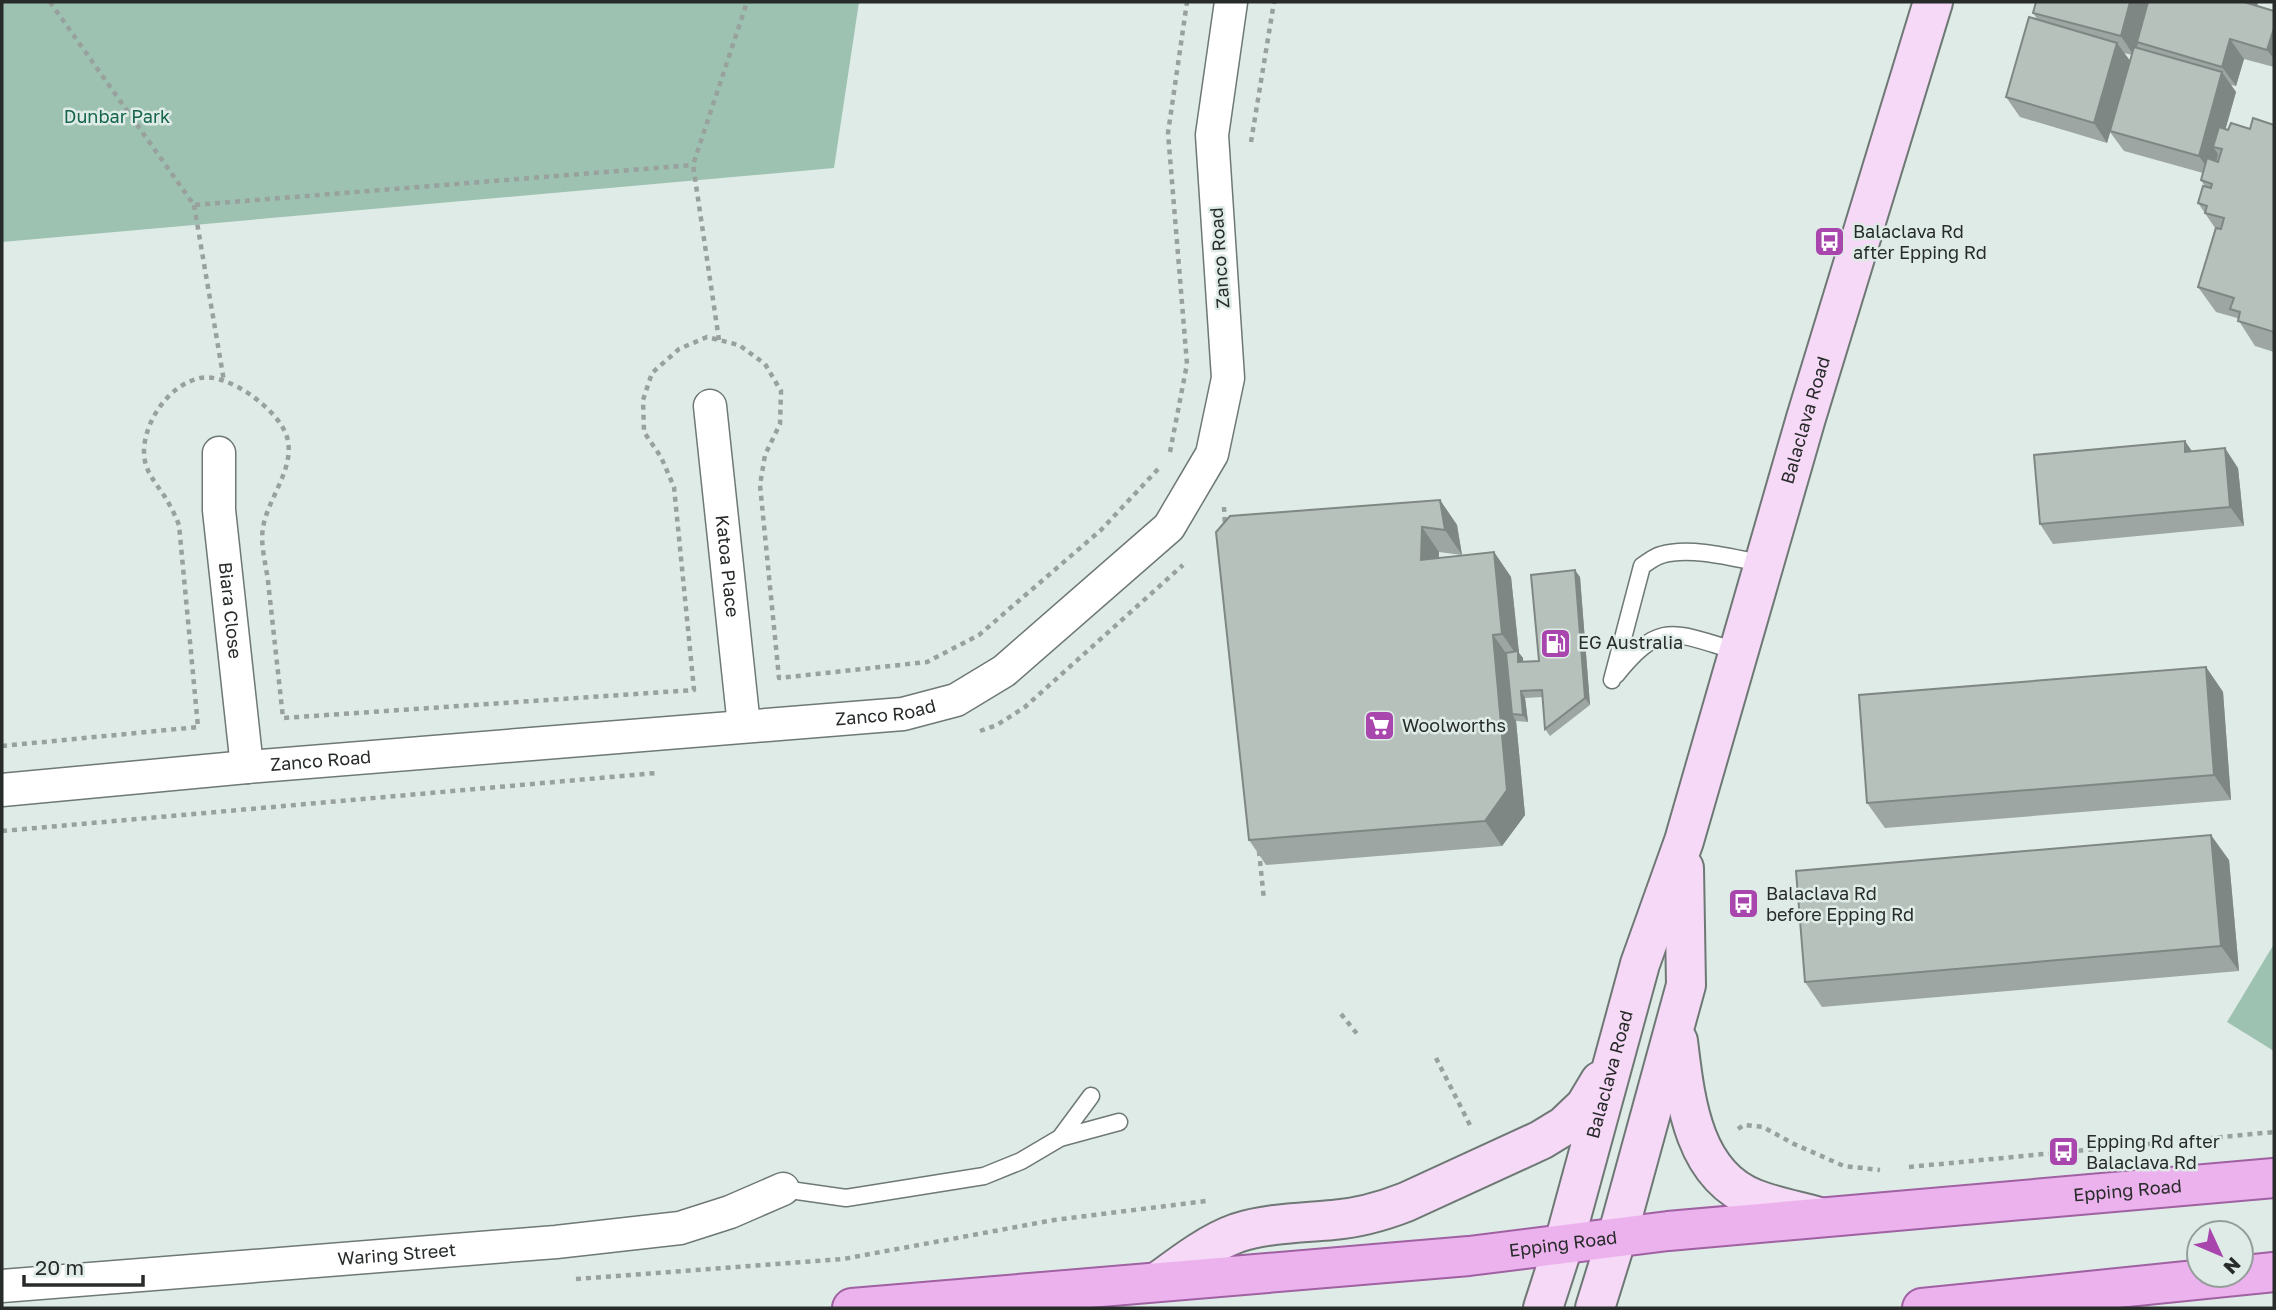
<svg xmlns="http://www.w3.org/2000/svg" width="2276" height="1310" viewBox="0 0 2276 1310" font-family="'Golos Text',sans-serif">
  <style>
    .green { fill: #9dc2b2 }
    .lines { fill: none; stroke-linecap: round; stroke-linejoin: round }
    .service-casing { stroke: #6e7874; stroke-width: 19 }
    .minor-casing { stroke: #6e7874; stroke-width: 35 }
    .secondary-casing { stroke: #6e7874; stroke-width: 42 }
    .primary-casing { stroke: #9f61a2; stroke-width: 42 }
    .path { stroke: #98a19e; stroke-width: 4.5; stroke-dasharray: 5 5; stroke-linecap: butt }
    .service { stroke: #fff; stroke-width: 16 }
    .minor { stroke: #fff; stroke-width: 32 }
    .secondary { stroke: #f6d8f7; stroke-width: 38 }
    .primary { stroke: #ecb2ee; stroke-width: 38 }
    .wall { fill: #9da6a2; fill-rule: evenodd }
    .shaded-wall { fill: #7f8784 }
    .building { fill: #b6c1bc; stroke: #7f8784; stroke-width: 2 }
    .labels { text-anchor: middle; stroke-width: 5; stroke-linejoin: round; paint-order: stroke }
    .park-label { font-size: 18px; fill: #15654d; stroke: #dfebe6 }
    .poi-label { font-size: 18px; fill: #272b29; stroke: #dfebe6; text-anchor: start }
    .street-label { font-size: 18px; fill: #272b29; stroke: #dfebe6 }
  </style>
  <rect width="100%" height="100%" fill="#dfebe6"/>
  <path class="green" d="M2,2H859L834,168L2,242Z
    M2274,944V1051L2227,1022Z"/>
  <g class="lines">
    <defs>
      <path id="service" d="M1616,675C1661,619 1674,633 1737,651
        M1612,680L1642,566C1648,562 1654,557 1661,555C1690,546 1734,558 1764,564
        M1060,1138L1091,1096
        M783,1189L846,1198L984,1176L1021,1161L1060,1138L1119,1122"/>
      <g id="minor">
        <path id="s1" d="M710,406L744,726"/>
        <path id="s2" d="M219,453V510L247,767"/>
        <path id="s3" d="M2,790L247,767L903,714L956,700L1004,671L1169,527L1212,454L1228,378L1212,135L1231,2"/>
        <path id="s4" d="M2,1286L556,1242L680,1228L730,1212L783,1189"/>
      </g>
      <g id="secondary">
        <path d="M1678,1041C1685,1098 1692,1175 1755,1199C1776,1207 1798,1211 1819,1217"/>
        <path d="M1159,1281C1182,1264 1209,1243 1237,1233C1268,1223 1301,1223 1333,1220C1358,1218 1383,1211 1406,1202L1541,1140L1564,1126L1585,1106L1600,1081"/>
        <path id="s5" d="M1543,1308L1564,1243L1640,964L1684,841L1806,418L1933,2"/>
        <path d="M1595,1308L1617,1237L1686,985L1684,868"/>
      </g>
      <g id="primary">
        <path id="s6" d="M852,1308L1469,1256L1668,1231L2274,1178"/>
        <path d="M1922,1308L2274,1272"/>
      </g>
    </defs>
    <use href="#service" class="service-casing"/>
    <use href="#minor" class="minor-casing"/>
    <use href="#secondary" class="secondary-casing"/>
    <use href="#primary" class="primary-casing"/>
    <path class="path" d="M50,2L194,205L693,165
      M1251,142L1274,2
      M194,205L224,381
      M719,340L693,165L747,2
      M1170,452L1187,364L1168,133L1187,2
      M1224,507L1225,526
      M980,731L997,725L1025,707L1183,565
      M2,746L198,727L179,525C175,515 170,505 165,497C156,483 145,472 144,454C143,423 168,385 200,378C228,372 279,410 287,437C296,468 267,499 263,528C260,544 266,565 268,581C273,627 278,672 283,718L694,690L674,487L661,457L644,432L643,400L652,373L679,349L707,337L739,345L765,364L781,391L780,424L765,455L760,485L779,678L927,662L979,635L1101,530L1160,467
      M2,831L656,773
      M1259,851L1264,900
      M1341,1014L1358,1035
      M1436,1058L1472,1129
      M1738,1129L1744,1125L1763,1127L1794,1144L1844,1166L1880,1170
      M1909,1167L2274,1132
      M576,1279L843,1259L1054,1220L1206,1201"/>
    <use href="#service" class="service"/>
    <use href="#minor" class="minor"/>
    <use href="#secondary" class="secondary"/>
    <use href="#primary" class="primary"/>
  </g>
  <path class="wall" d="M2036,2H2258L2257,6L2274,11V67L2244,59L2236,86L2231,85L2236,92L2225,129L2228,130L2250,129L2274,125V352L2255,346L2237,318L2216,312L2198,287L2215,228L2198,203L2205,187L2201,180L2203,173L2124,151L2110,132L2107,143L2020,117L2006,97L2038,20L2033,13ZM2124,53L2132,55L2130,61Z
    M2185,441L2192,451L2238,468L2244,526L2053,544L2040,524Z
    M1440,500L1457,525L1462,555L1439,552V558L1494,552L1511,577L1519,653L1523,658V662L1539,661L1580,577L1590,705L1550,736L1545,729L1543,697L1525,698L1528,722L1516,721L1525,815L1502,846L1266,865L1249,840L1216,532Z
    M2206,667L2223,692L2231,800L1885,828L1867,803Z
    M2229,860L2239,971L1822,1007L1805,982Z"/>
  <path class="shaded-wall" d="M2130,2H2149L2137,42L2138,43L2134,56L2121,36Z
    M2240,2H2258L2253,20Z
    M2274,28V59L2267,50Z
    M2230,39L2244,59L2236,86L2222,67Z
    M2117,43L2131,62L2107,143L2094,123Z
    M2222,72L2236,92L2220,149L2213,147L2218,154L2213,176L2199,156Z
    M2185,441L2198,461L2185,452Z
    M2225,448L2238,468L2244,526L2230,507Z
    M1440,500L1457,525L1462,555L1445,530Z
    M1422,527L1439,552L1438,585L1421,560Z
    M1494,552L1511,577L1519,653L1523,658V669L1518,662V657L1502,634Z
    M1575,570L1580,577L1590,705L1585,698Z
    M1493,635L1511,660L1512,714L1516,721L1525,815L1502,846L1485,821Z
    M2206,667L2223,692L2231,800L2214,775Z
    M1521,691L1525,698L1528,722L1523,715Z
    M2211,835L2229,860L2239,971L2221,946Z"/>
  <path class="building" d="M2036,2H2130L2121,36L2033,13Z
    M2148,2H2244L2274,11V28L2267,50L2230,39L2222,67L2137,42Z
    M2029,17L2117,43L2094,123L2006,97Z
    M2134,47L2222,72L2199,156L2110,131Z
    M2253,118L2274,125V332L2238,321L2240,312L2230,309L2234,298L2198,287L2216,228L2221,229L2224,218L2205,213L2207,206L2198,203L2203,186L2211,188L2212,184L2201,180L2207,158L2218,162L2222,149L2213,147L2219,127L2228,130L2231,123L2250,129Z
    M2185,441V452L2225,448L2230,507L2040,524L2034,455Z
    M1440,500L1445,530L1422,527L1421,560L1494,552L1502,634L1493,635L1507,790L1485,821L1249,840L1216,532L1230,516Z
    M1575,570L1585,698L1545,729L1542,690L1521,691L1523,715L1512,714L1506,653L1518,651V662L1539,661L1531,575Z
    M2206,667L2214,775L1867,803L1859,695Z
    M2211,835L2221,946L1805,982L1796,871Z"/>
  <defs>
    <symbol id="bus-square" viewBox="-11 -11 22 22"><rect x="-9" y="-9" width="18" height="18" rx="4" fill="#a946ad" stroke="#dfebe6"/><path d="M-5-6H5V4H4V6H2V4H-2V6H-4V4H-5ZM-3.5-4V0h7V-4ZM-3.5 1.2v1.5H-2V1.2ZM2 1.2v1.5H3.5V1.2Z" fill="#fff"/></symbol>
    <symbol id="fuel-square" viewBox="-11 -11 22 22"><rect x="-9" y="-9" width="18" height="18" rx="4" fill="#a946ad" stroke="#dfebe6"/><path d="M-5.5-6h7V0h2V4h1.3V-2.5L3-4.5l.8-.8L6-3V5H2.5V1h-1V6h-7ZM-4.2-4.7v3.2H.2V-4.7Z" fill="#fff"/></symbol>
    <symbol id="supermarket-square" viewBox="-11 -11 22 22"><rect x="-9" y="-9" width="18" height="18" rx="4" fill="#a946ad" stroke="#dfebe6"/><path d="M-6-5.5h2.5l.6 2H6L4.5 2H-2.5L-4.4-4H-6ZM-1.5 3.2a1.3 1.3 0 1 0 .1 0ZM3 3.2a1.3 1.3 0 1 0 .1 0Z" fill="#fff"/></symbol>
  </defs>
  <g fill-rule="evenodd">
    <use href="#bus-square" x="1812" y="224" width="35" height="35"/>
    <use href="#fuel-square" x="1538" y="626" width="35" height="35"/>
    <use href="#supermarket-square" x="1362" y="708" width="35" height="35"/>
    <use href="#bus-square" x="1726" y="886" width="35" height="35"/>
    <use href="#bus-square" x="2046" y="1134" width="35" height="35"/>
  </g>
  <g class="labels">
    <g class="park-label">
      <text x="117" y="123">Dunbar Park</text>
    </g>
    <g class="poi-label">
      <text x="1853" y="238">Balaclava Rd<tspan x="1853" dy="21">after Epping Rd</tspan></text>
      <text x="1578" y="649">EG Australia</text>
      <text x="1402" y="732">Woolworths</text>
      <text x="1766" y="900">Balaclava Rd<tspan x="1766" dy="21">before Epping Rd</tspan></text>
      <text x="2086" y="1148">Epping Rd after<tspan x="2086" dy="21">Balaclava Rd</tspan></text>
    </g>
    <g class="street-label">
      <text transform="translate(1220 258) rotate(-94)" y="6">Zanco Road</text>
      <text dy="6" stroke="none"><textPath href="#s5" startOffset="926">Balaclava Road</textPath></text>
      <text dy="6" stroke="none"><textPath href="#s1" startOffset="161">Katoa Place</textPath></text>
      <text dy="6" stroke="none"><textPath href="#s2" startOffset="158">Biara Close</textPath></text>
      <text dy="6" stroke="none"><textPath href="#s3" startOffset="887">Zanco Road</textPath></text>
      <text dy="6" stroke="none"><textPath href="#s3" startOffset="320">Zanco Road</textPath></text>
      <text dy="6" stroke="none"><textPath href="#s5" startOffset="243">Balaclava Road</textPath></text>
      <text dy="6" stroke="none"><textPath href="#s6" startOffset="1281">Epping Road</textPath></text>
      <text dy="6" stroke="none"><textPath href="#s6" startOffset="714">Epping Road</textPath></text>
      <text dy="6" stroke="none"><textPath href="#s4" startOffset="396">Waring Street</textPath></text>
    </g>
  </g>
  <rect width="2276" height="1310" fill="none" stroke="#272b29" stroke-width="7"/>
  <g transform="translate(2220 1254) rotate(134)"><circle r="33" fill="#dfebe6" stroke="#959e9a" stroke-width="2"/>
  <path d="M0-5L12 26L0 18L-12 26Z" fill="#a946ad"/>
  <text y="-10" font-size="19" font-weight="bold" text-anchor="middle" fill="#272b29">N</text>
  </g>
  <path d="M24 1275v10h119v-10" fill="none" stroke="#272b29" stroke-width="3.5"/>
  <text x="35" y="1275" font-size="21" fill="#272b29" stroke="#dfebe6" stroke-width="5" paint-order="stroke">20 m</text>
</svg>
